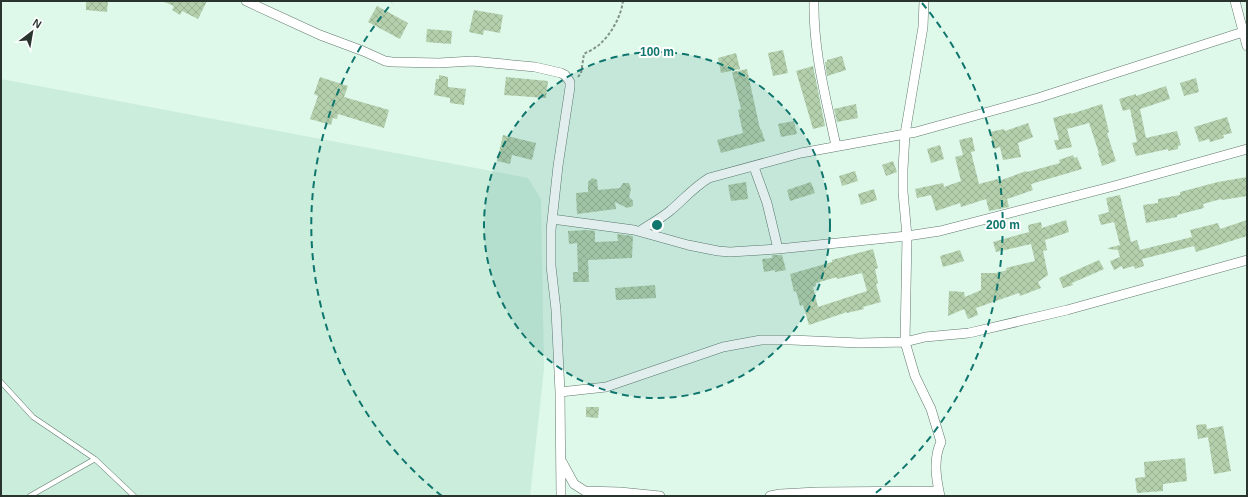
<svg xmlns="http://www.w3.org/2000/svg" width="1248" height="497" viewBox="0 0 1248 497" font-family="Helvetica,sans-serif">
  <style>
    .built { fill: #cbeddb }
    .building { fill: url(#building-cross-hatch); fill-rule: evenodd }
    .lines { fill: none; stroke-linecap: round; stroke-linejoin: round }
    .lane-casing { stroke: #61796d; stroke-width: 5.5 }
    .street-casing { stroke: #61796d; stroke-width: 10 }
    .path { stroke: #819389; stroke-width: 2; stroke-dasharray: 3 2; stroke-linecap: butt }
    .lane { stroke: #fff; stroke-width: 4.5 }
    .street { stroke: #fff; stroke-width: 9 }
    .ring { fill: none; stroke: #0f766e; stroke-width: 2; stroke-dasharray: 7 5 }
    .centre { fill: #0f766e; stroke: #fff; stroke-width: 2 }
    .ring-label { font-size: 12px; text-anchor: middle; font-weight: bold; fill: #0f766e; stroke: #fff; stroke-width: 4; stroke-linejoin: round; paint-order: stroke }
  </style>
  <defs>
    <pattern id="building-cross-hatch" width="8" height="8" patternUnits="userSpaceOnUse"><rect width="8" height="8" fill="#b3cfac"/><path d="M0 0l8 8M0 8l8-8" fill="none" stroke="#9ab294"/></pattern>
  </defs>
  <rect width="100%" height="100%" fill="#def8ea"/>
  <path class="built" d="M1,79L528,178L541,199L544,369L530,496H1Z"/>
  <path class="building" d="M86,1H108L107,12L86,10Z
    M162,1H207L198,19L182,11L180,15L172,10L174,6Z
    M377,6L408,23L400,39L368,22Z
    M474,10L503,15L500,33L484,30L483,35L469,32Z
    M427,29L452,31L451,44L426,42Z
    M783,50L788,73L773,76L768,53Z
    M736,53L740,69L721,73L718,58Z
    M842,56L846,70L827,76L825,62H827V60Z
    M813,66L825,126L813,129L796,71Z
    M747,69L760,129H761L765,141L721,153L717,140L743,133L738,110L741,109L732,72Z
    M439,75L448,77V87L466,89L464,105L450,103V98L434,95L436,79H439Z
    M320,77L348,86L344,97L389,110L384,128L338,114L337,119L333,118L331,125L310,119L318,96L314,94Z
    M506,77L548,81L546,98L504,95Z
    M1196,78L1199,92L1184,96L1180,83Z
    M1166,86L1170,99L1140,109L1146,138L1177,131L1181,145L1178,146V149L1168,151V149L1136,156L1132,143L1137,142L1130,109L1123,111L1119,99L1136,94V96Z
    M856,104L858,118L837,122L834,109Z
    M1102,104L1109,132L1107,133L1116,161L1102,166L1098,153H1099L1089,123L1067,129L1072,147L1057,150L1054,140H1059L1053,118L1071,113V114Z
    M1227,117L1232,133L1223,135L1224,138L1210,142L1209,139L1199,142L1194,127Z
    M794,121L797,134L781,137L778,124Z
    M1028,123L1033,137L1018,143L1021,157L1003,160L1000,147L994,149L990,132L1004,129L1005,131Z
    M503,135L536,143L532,160L512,155L510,164L497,161Z
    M972,137L975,151L971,152L979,184L998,179L999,181L1026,171L1027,172L1060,163L1059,160L1073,155L1074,158L1077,157L1082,169L1031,184L1033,190L1007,199L1009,207L989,211L986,199L961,207L960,203L936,211L931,195L917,198L915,189L943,183L944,187L961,181L955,157L963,155L959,140Z
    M940,145L944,159L931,163L927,149Z
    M893,161L897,172L886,176L882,165Z
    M855,171L858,181L842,186L839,176Z
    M1247,177V196L1222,200L1221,199L1203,204L1204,208L1177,215V217L1146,223L1143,205L1158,203V199L1180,195V192L1218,182Z
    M592,178L597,180L598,190L620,188L623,183H629L631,189L629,197L633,201V206L627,208L615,202L616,209L577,214L576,193L588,192V182Z
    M746,182L748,199L731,201L728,185Z
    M811,182L815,193L790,201L787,190Z
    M874,189L877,200L861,205L858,194Z
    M1120,195L1131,242L1137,240L1140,250L1192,237L1190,230L1218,223L1220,229L1247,220V236L1196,252L1194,246L1142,259L1144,266L1135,269L1134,266L1123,269L1122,266L1114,270L1110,261L1120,257L1118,251L1119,250L1108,249V248L1120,245L1114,222L1101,225L1098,215L1109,212L1106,198Z
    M1066,220L1069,232L1045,240L1047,250L1043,251L1048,275L1038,282L1041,288L1020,296L1019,293L976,308L978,315L968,319L964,309L948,316L949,291L964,292L965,297L981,290V273H996L1007,270L1006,268L1035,261L1031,244L996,252L993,242L1029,232L1028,225L1041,222L1042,228Z
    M587,230L595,231V242L618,241L617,234L633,236L632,258L588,260L589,282H573V272H578L577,243L569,244L568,231Z
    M873,249L878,268L875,269L878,283L876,284L881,302L863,307L864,309L847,313V312L809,325L803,305L800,306L796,291L794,292L790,274L832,262V260ZM862,273L867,291L818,307L813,287L816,286V283L837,277V279Z
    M960,250L964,261L943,267L940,256Z
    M772,255H782L786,270L775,272V270L764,272L762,259L772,258Z
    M1099,260L1104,269L1072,283L1073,285L1063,288L1059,278Z
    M655,285L656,298L616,300L615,288Z
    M586,407H599L598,418L586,417Z
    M1206,424L1207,429L1223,426L1231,471L1214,474L1208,437L1198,439L1196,425Z
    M1185,458L1187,481L1163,484V491L1137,493L1135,478L1145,477L1144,462Z"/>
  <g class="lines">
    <defs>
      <path id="lane" d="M1,382L33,417L95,459
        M30,496L95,459L134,496"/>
      <path id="street" d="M246,1L320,35L363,51L385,61L392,62L439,63L472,61L535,67L561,73L565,75L570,82V87L558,166L551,230V266L556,310L560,392L561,496
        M814,1C813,51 826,98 836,146
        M924,1L923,27L905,134L903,169V192L907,236L905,342L915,376L931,409L941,442C933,459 936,478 940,496
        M1235,1L1247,46
        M754,167L767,203L778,249
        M552,219L634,230L688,245L718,251L730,252L778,249L907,236L940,231L1114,186L1247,149
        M640,231C650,224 662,218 671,210C684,199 694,187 709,178L801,153L916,132L1038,98L1243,32
        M560,392L606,387L723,347L761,340H792L859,343L905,342L925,337L969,333L1067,310L1247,260
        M562,462L574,484L585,491L620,492L660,496
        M770,496L780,494L817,492L939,491"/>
    </defs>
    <use href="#lane" class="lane-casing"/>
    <use href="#street" class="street-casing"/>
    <path class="path" d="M578,77L581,73L584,54C589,51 596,48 600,44C612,33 621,16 623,1"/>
    <use href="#lane" class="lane"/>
    <use href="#street" class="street"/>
  </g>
  <circle cx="657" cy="225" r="173" fill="#0f766e" fill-opacity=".12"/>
  <g class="ring">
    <circle cx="657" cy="225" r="173"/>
    <path d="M442 496A346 346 0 0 1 392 3M922 3A346 346 0 0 1 872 496"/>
  </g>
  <circle cx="657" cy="225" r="6" class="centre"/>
  <g class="ring-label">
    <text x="657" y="56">100 m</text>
    <text x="1003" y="229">200 m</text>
  </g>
  <rect width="1248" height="497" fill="none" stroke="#2a342f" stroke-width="4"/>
  <g transform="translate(32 32) rotate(31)" stroke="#ffffff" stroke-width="3" paint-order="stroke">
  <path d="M0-3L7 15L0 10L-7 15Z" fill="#2a342f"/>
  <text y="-6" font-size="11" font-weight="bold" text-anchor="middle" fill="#2a342f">N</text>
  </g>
</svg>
